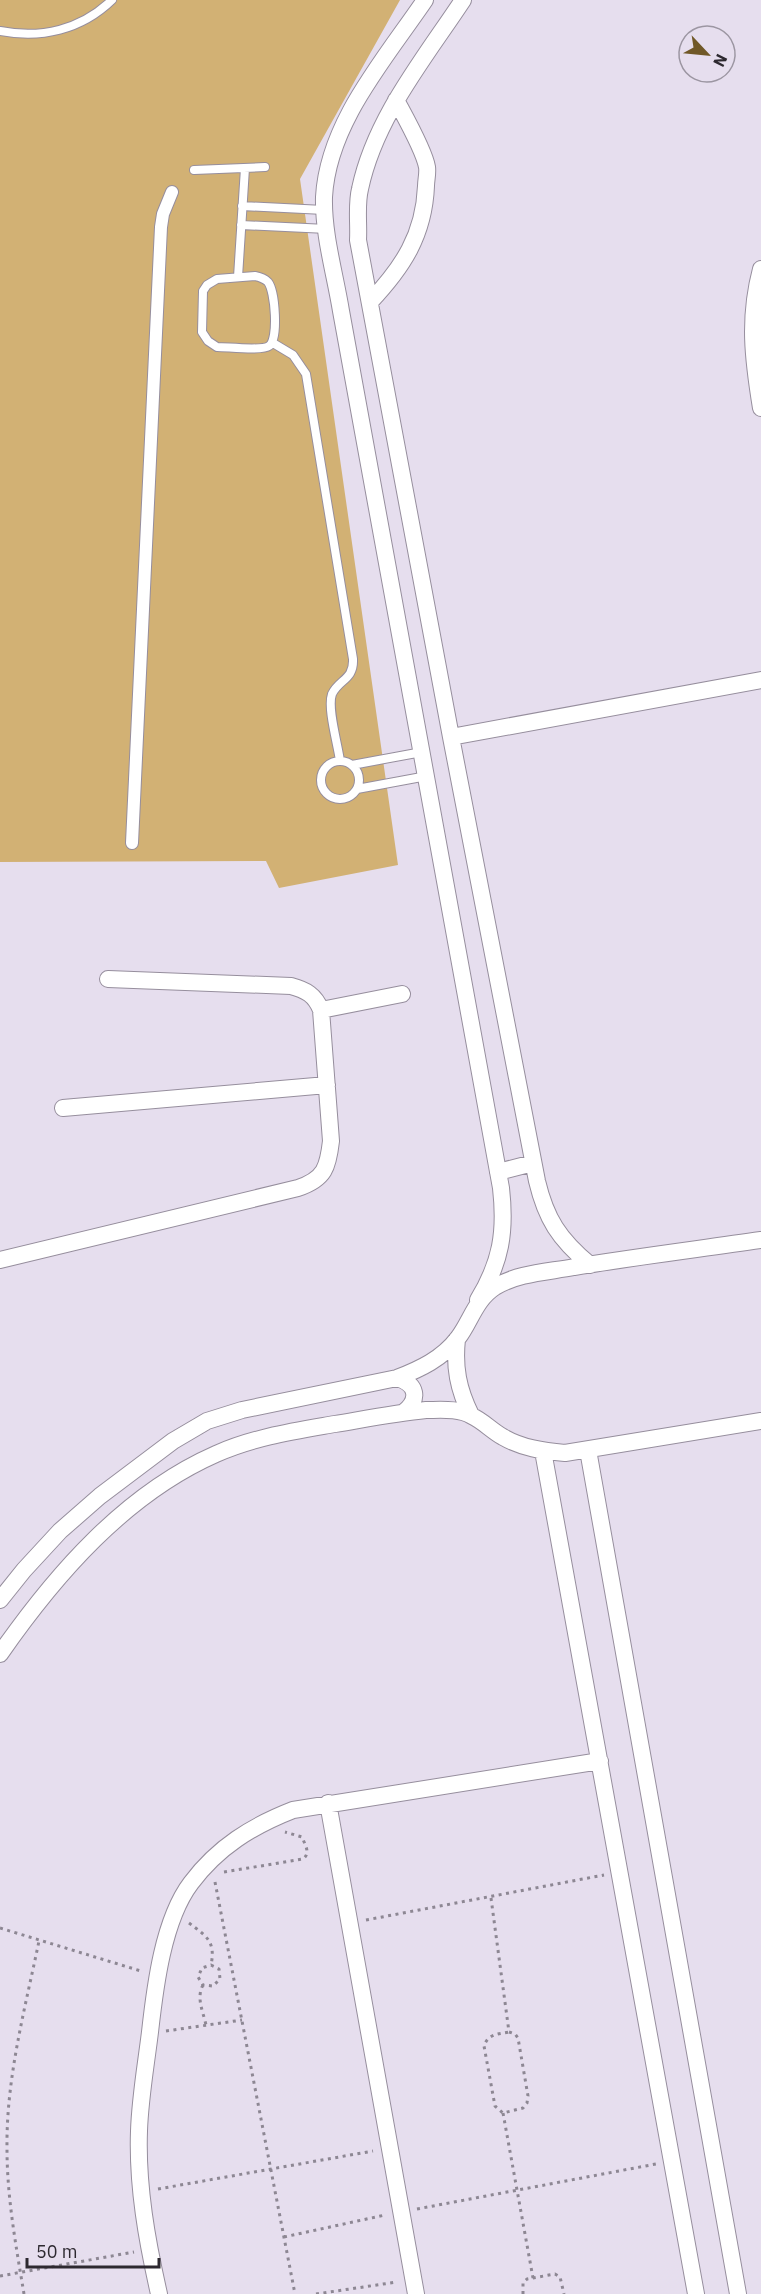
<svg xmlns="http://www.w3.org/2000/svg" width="761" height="2294" viewBox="0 0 761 2294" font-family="'IBM Plex Sans',sans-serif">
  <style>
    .green { fill: #d2b174 }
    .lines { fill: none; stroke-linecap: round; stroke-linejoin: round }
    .service-casing { stroke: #968e9d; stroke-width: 10 }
    .pedestrian-casing { stroke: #968e9d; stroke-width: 14 }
    .minor-casing { stroke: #968e9d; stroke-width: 18 }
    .path { stroke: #8d8793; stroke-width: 3; stroke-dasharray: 3 4.5; stroke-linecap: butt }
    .service { stroke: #fff; stroke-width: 8 }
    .pedestrian { stroke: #fff; stroke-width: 12 }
    .minor { stroke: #fff; stroke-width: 16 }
  </style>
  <rect width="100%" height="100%" fill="#e6deee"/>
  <path class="green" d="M0,0H400L300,179L398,865L279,888L266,861L0,862Z"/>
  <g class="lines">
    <defs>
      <path id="service" d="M0,31C41,39 81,30 112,0
        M194,170L265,167
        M242,206L324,210
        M241,225L327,229
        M255,276C260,277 264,278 268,282C275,291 279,339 269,346C262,351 228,347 217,347L208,341L202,332L203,291L207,285L217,279Z
        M238,277L245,168
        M273,343L293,355L306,374L353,659C354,680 339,679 332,694C327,708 338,745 340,761
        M321 780a19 19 0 1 1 38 0a19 19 0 1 1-38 0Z
        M352,765L422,752
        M357,789L427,776"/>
      <path id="pedestrian" d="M132,843L161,227L163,214L172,192"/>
      <path id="minor" d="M425,0C385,59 328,123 324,197C323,234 335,274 341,311L501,1188C506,1232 501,1262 478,1300
        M463,0C424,59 375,118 360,189C356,205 359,224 358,240L451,737L537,1181C546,1219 559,1239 590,1265
        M761,269C748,318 753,359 761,408
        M370,302C403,267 424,235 426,186C426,180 428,173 427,167C424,150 405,117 396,100
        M451,737L761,680
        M321,1010L402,994
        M63,1108L327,1085
        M498,1172L533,1163
        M0,1260L298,1188C325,1179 328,1167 331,1141L321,1010C315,995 306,990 291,986L108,979
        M457,1339C454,1367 458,1389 471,1415
        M397,1378C417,1384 420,1399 404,1412
        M588,1450L738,2294
        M543,1451L696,2294
        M0,1600L24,1570L60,1531L100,1496L173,1441L207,1421L242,1410L397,1378C420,1369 442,1359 458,1338C471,1321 475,1300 495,1287C518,1273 548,1272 574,1267C636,1257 699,1249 761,1240
        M0,1654C55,1575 125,1494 216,1454C254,1437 295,1431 335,1424C365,1419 395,1413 426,1410C440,1410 459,1408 472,1416C483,1421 492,1431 503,1437C522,1448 543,1451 565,1453L761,1421
        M328,1803L416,2294
        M159,2294C147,2241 137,2186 139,2131C140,2098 146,2065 150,2032C155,1987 163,1920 191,1883C218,1847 252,1826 293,1810L600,1761"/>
    </defs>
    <use href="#service" class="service-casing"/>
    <use href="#pedestrian" class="pedestrian-casing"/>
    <use href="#minor" class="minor-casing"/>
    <path class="path" d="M224,1872L303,1859C311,1853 305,1845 302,1837L285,1832
      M215,1882L295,2294
      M491,1898L509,2032
      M366,1920L604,1875
      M189,1923C206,1936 216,1941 211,1965
      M0,1928L141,1971
      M211,1965L219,1969L220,1979L213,1986L203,1985L198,1977L202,1968Z
      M203,1985C196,1998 203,2011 206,2025
      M166,2031L242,2020
      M509,2032L515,2034L518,2038L528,2096L527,2103L523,2108L503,2113L495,2106L484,2046C488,2034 498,2034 509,2032Z
      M503,2113L533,2278
      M158,2189L373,2151
      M417,2209L656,2164
      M284,2237L385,2215
      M0,2276L134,2252
      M24,2294C16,2246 7,2198 7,2149C6,2078 25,2009 39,1941
      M316,2294L397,2282
      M523,2294V2283L527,2279L555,2274L560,2277L564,2294"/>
    <use href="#service" class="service"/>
    <use href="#pedestrian" class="pedestrian"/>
    <use href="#minor" class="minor"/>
  </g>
  <g transform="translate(707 54) rotate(116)"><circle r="28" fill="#e6deee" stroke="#9c96a2" stroke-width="1.5"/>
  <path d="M0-4.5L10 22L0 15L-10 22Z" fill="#705828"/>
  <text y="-9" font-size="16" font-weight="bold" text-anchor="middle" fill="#2d2930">N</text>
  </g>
  <path d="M27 2258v9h132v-9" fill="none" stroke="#2d2930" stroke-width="3"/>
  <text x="36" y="2258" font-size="18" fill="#2d2930" stroke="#e6deee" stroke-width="4.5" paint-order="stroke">50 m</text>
</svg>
